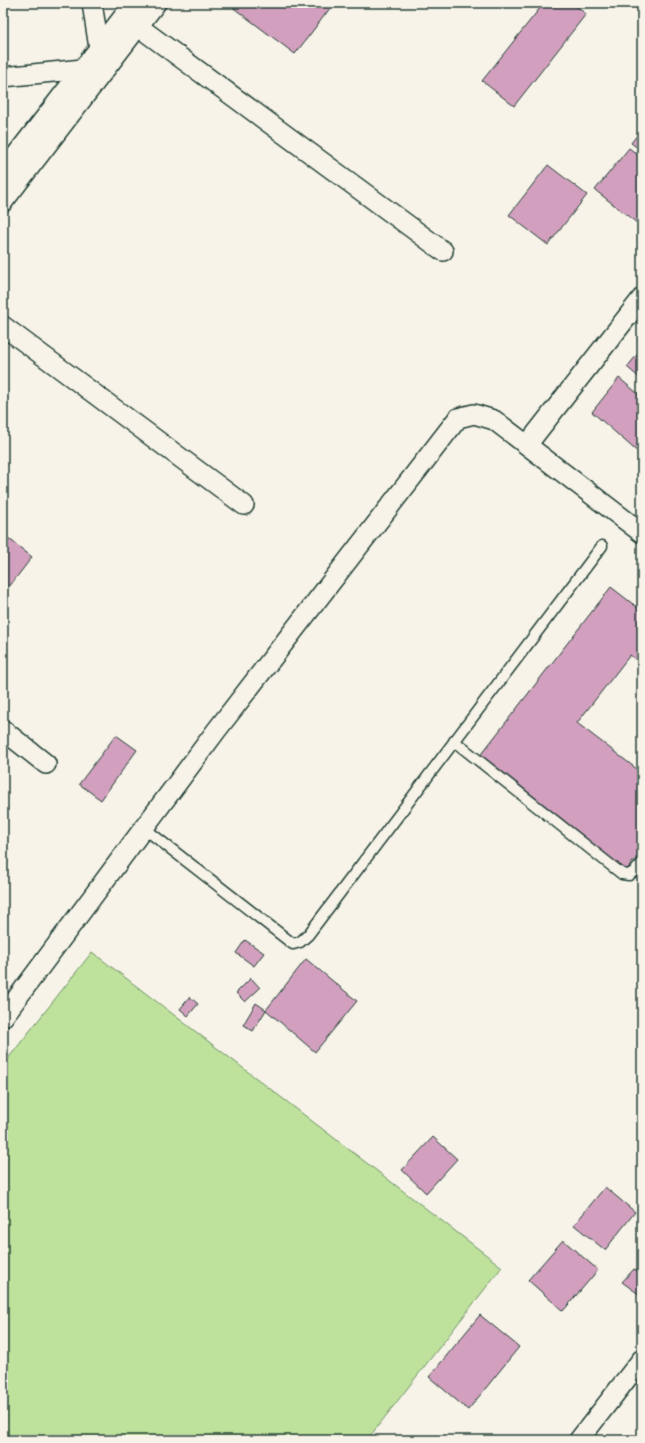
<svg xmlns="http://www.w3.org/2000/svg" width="645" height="1443" viewBox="0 0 645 1443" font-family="'Comic Neue',sans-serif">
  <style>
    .green { fill: #bee29c; stroke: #6e9068 }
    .building { fill: #d2a0be; stroke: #1f3d34 }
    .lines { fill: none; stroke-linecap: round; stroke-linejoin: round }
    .lane-casing { stroke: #1f3d34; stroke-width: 13 }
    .street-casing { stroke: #1f3d34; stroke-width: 22 }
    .lane { stroke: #f7f3e8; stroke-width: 10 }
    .street { stroke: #f7f3e8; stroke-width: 19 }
  </style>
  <rect width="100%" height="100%" fill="#f7f3e8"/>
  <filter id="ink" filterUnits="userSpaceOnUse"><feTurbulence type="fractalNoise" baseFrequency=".025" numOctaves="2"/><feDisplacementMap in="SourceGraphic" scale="8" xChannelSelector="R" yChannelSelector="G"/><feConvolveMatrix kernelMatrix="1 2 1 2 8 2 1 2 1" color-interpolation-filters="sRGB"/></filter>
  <g filter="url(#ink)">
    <path class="green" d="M92,952L502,1267L367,1440H3V1065Z"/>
    <path class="building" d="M227,3H334L295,54Z
      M544,3H572L586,14L514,106L482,81Z
      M642,129V151L631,143Z
      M629,148L642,158V227L595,190Z
      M548,165L587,195L548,245L509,215Z
      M642,349V380L627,367Z
      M619,378L642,397V451L640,454L592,412Z
      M8,538L32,557L9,587L3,583V544Z
      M611,587L642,611V665L630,655L577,723L642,773V850L626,871L479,757Z
      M116,735L137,750L101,800L79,784Z
      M245,940L264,953L254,966L236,953Z
      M306,959L357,1001L315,1052L266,1010Z
      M251,978L260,988L245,1002L236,993Z
      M190,997L198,1004L188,1016L180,1009Z
      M256,1003L266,1010L253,1031L243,1025Z
      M433,1137L457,1159L426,1193L402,1170Z
      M605,1187L635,1212L605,1250L574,1225Z
      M563,1240L598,1270L563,1311L528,1280Z
      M634,1269L642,1275V1293L640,1295L622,1282Z
      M480,1315L519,1347L468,1410L429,1377Z"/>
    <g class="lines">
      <defs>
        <path id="lane" d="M454,741L622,874L629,875L636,870L642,863
          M144,828L293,944L300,942L308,935L602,546"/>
        <path id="street" d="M92,3L99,48
          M124,16L443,251
          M3,77L83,69
          M3,172L134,3
          M3,202L156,3
          M3,326L244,505
          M527,445L642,298
          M3,730L46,764
          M3,1017L216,731L458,418L474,414L494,420L642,533
          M579,1440L642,1359"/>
      </defs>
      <use href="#lane" class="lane-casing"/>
      <use href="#street" class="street-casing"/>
      <use href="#lane" class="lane"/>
      <use href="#street" class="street"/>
    </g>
  </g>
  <rect width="645" height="1443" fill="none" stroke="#f7f3e8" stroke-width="16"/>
  <rect x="8" y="8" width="629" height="1427" fill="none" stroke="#1f3d34" stroke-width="1.5" filter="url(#ink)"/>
</svg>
